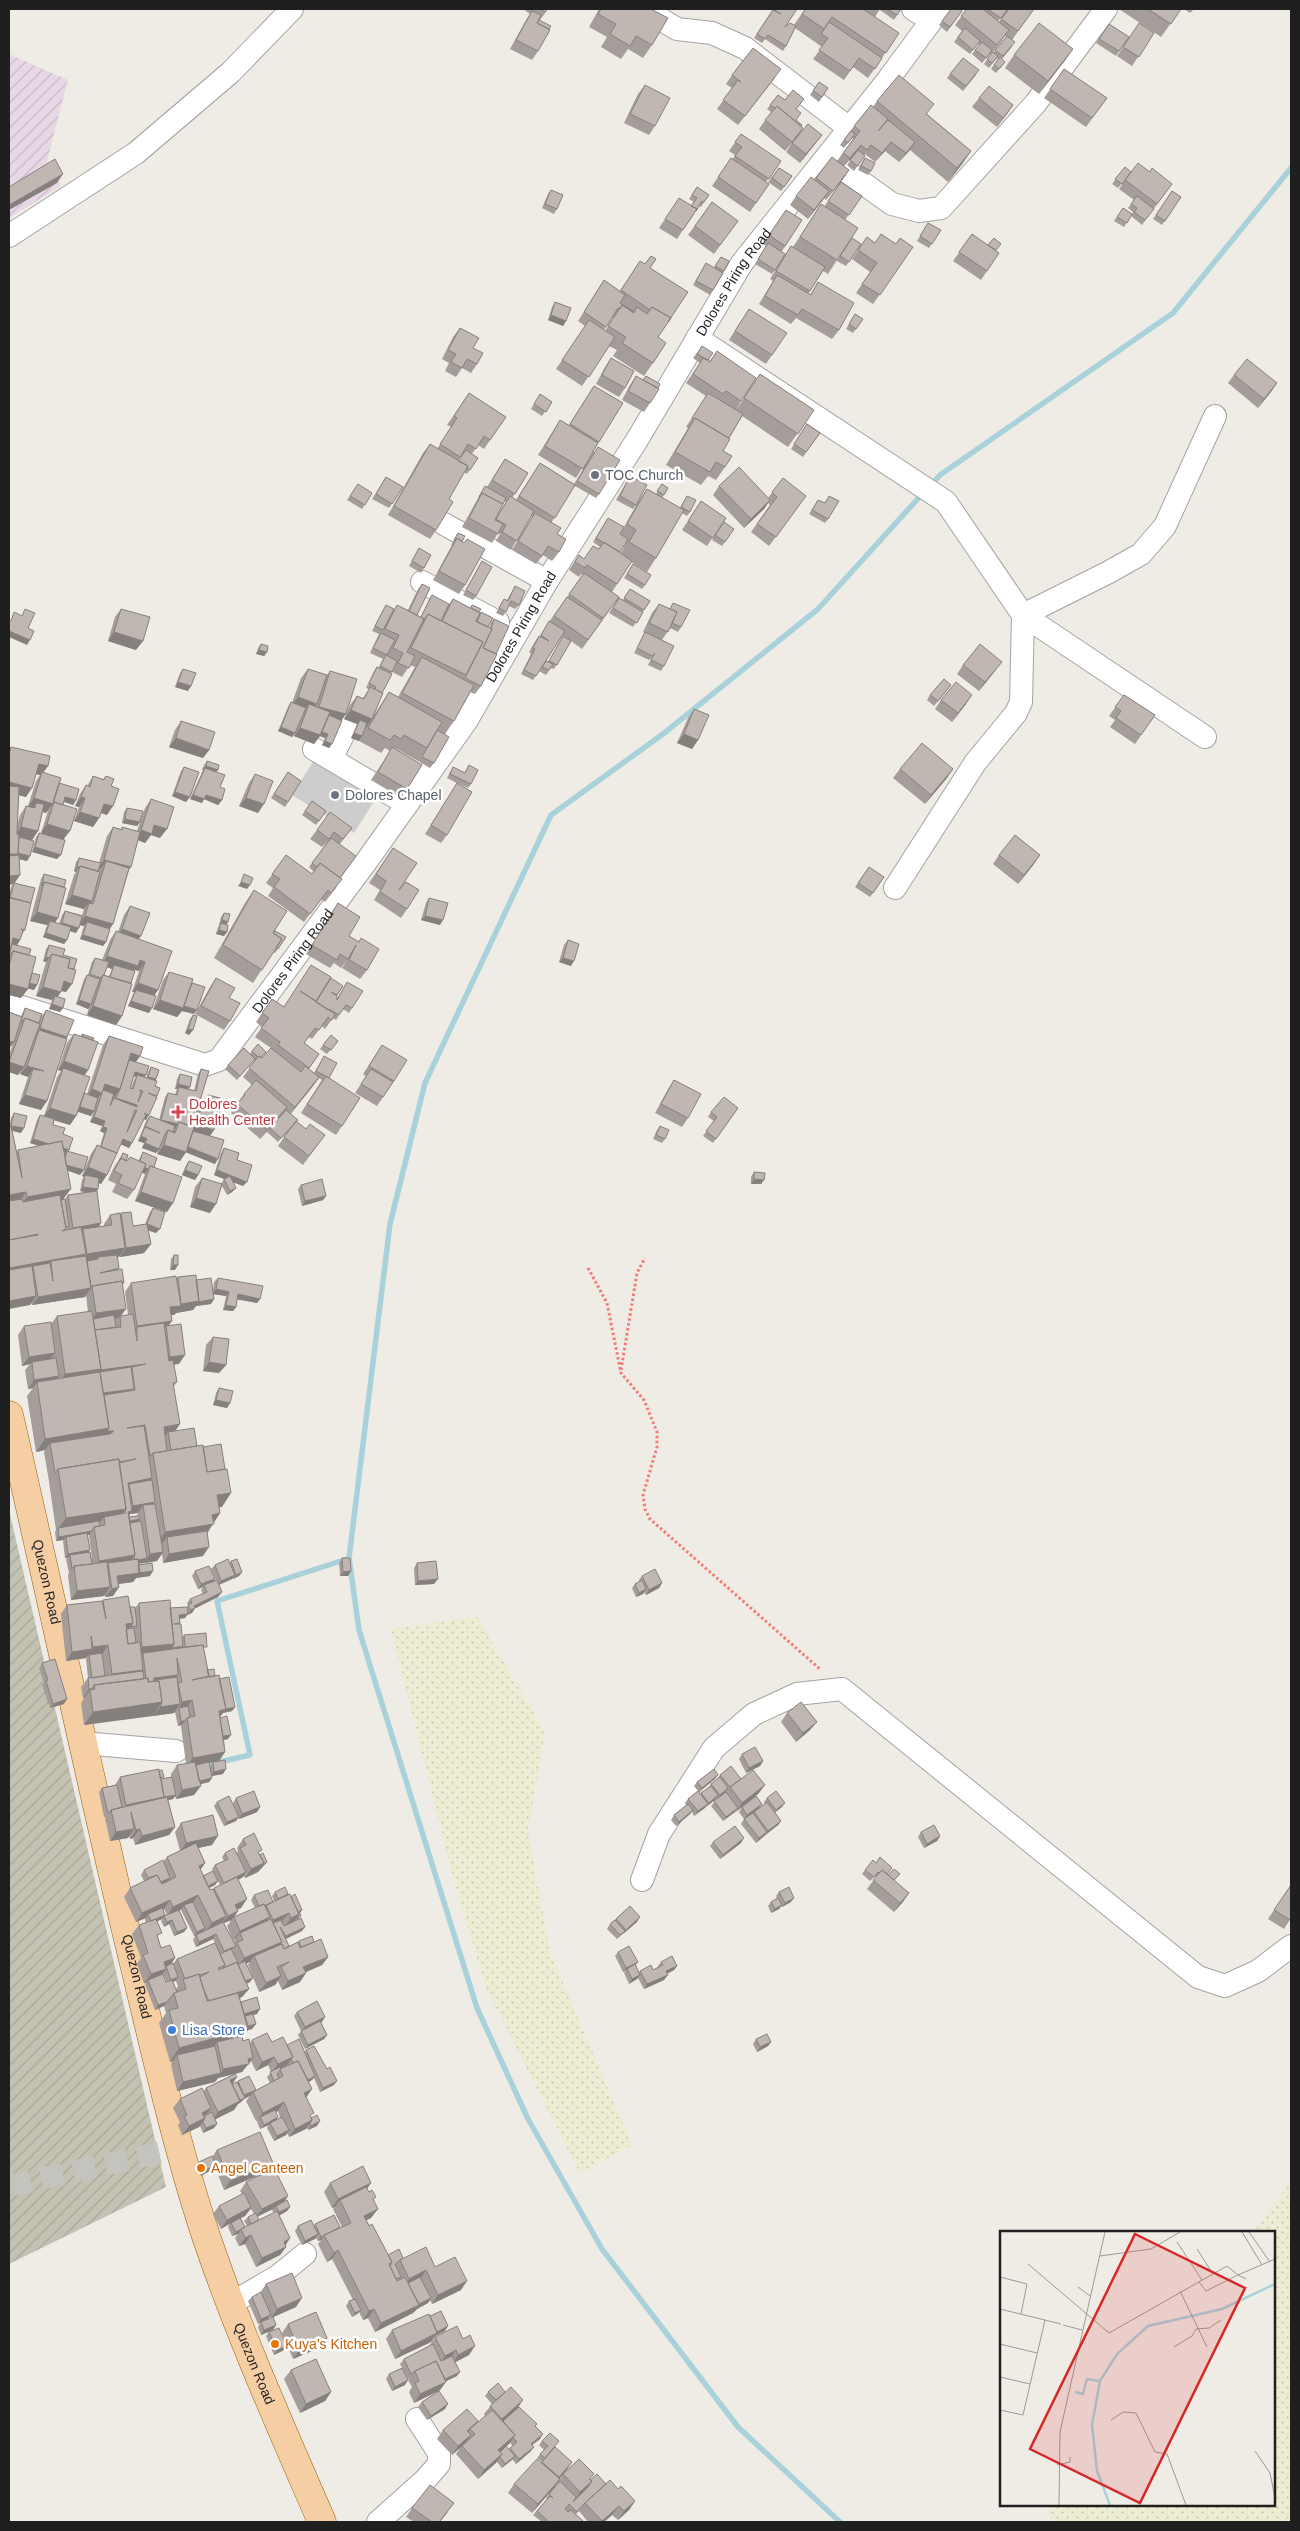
<svg xmlns="http://www.w3.org/2000/svg" width="1300" height="2531" viewBox="0 0 1300 2531" font-family="Arial,sans-serif">
  <style>
    .industrial { fill: url(#industrial-furrows) }
    .religious { fill: #cdcdcd }
    .construction { fill: url(#construction-furrows) }
    .farmland { fill: url(#farmland-dots) }
    .lines { fill: none; stroke-linecap: round; stroke-linejoin: round }
    .stream { stroke: #a9d1da; stroke-width: 5.5 }
    .minor-tunnel { stroke: #c5c3be; stroke-width: 22; stroke-dasharray: 22 11; stroke-linecap: butt }
    .minor-casing { stroke: #a3a3a3; stroke-width: 24 }
    .major-casing { stroke: #915d0a; stroke-width: 29 }
    .path { stroke: #f17c75; stroke-width: 3; stroke-dasharray: 2.5 2.5; stroke-linecap: butt }
    .minor { stroke: #fff; stroke-width: 22 }
    .major { stroke: #f6cea4; stroke-width: 28 }
    .wall { fill: #a59d9a; fill-rule: evenodd }
    .shaded-wall { fill: #86807d }
    .building { fill: #c0b7b3; stroke: #86807d; fill-rule: evenodd }
    .worship-dot { fill: #6b7280; stroke: #fff; stroke-width: 2 }
    .health-dot { fill: #e0444e; stroke: #fff; stroke-width: 2 }
    .shop-dot { fill: #3f7fe0; stroke: #fff; stroke-width: 2 }
    .food-dot { fill: #e8710a; stroke: #fff; stroke-width: 2 }
    .labels { text-anchor: middle; stroke-width: 5; stroke-linejoin: round; paint-order: stroke }
    .street-label { font-size: 14px; fill: #1f1f1f; stroke: #fff }
    .worship-label { font-size: 14px; fill: #5b616d; stroke: #fff; text-anchor: start }
    .health-label { font-size: 14px; fill: #be3a42; stroke: #fff; text-anchor: start }
    .shop-label { font-size: 14px; fill: #366cbe; stroke: #fff; text-anchor: start }
    .food-label { font-size: 14px; fill: #c56008; stroke: #fff; text-anchor: start }
    .inset-river { fill: none; stroke: #a9d1da; stroke-width: 2.5 }
    .inset-road { fill: none; stroke: #9c9a96; stroke-width: 1 }
    .view { fill: #d62828; fill-opacity: 0.15; stroke: #d62828; stroke-width: 2.5 }
    .inset-edge { fill: none; stroke: #1f1f1f; stroke-width: 2.5 }
  </style>
  <defs>
    <pattern id="industrial-furrows" width="10" height="10" patternUnits="userSpaceOnUse" patternTransform="scale(1.25)"><rect width="10" height="10" fill="#e8d8e6"/><path d="M-1 1l2-2M0 10L10 0M9 11l2-2" fill="none" stroke="#c7b9c5"/></pattern>
    <pattern id="construction-furrows" width="10" height="10" patternUnits="userSpaceOnUse" patternTransform="scale(1.25)"><rect width="10" height="10" fill="#c3c2b2"/><path d="M-1 1l2-2M0 10L10 0M9 11l2-2" fill="none" stroke="#a7a699"/></pattern>
    <pattern id="farmland-dots" width="8" height="8" patternUnits="userSpaceOnUse" patternTransform="scale(1.25)"><rect width="8" height="8" fill="#ecedd3"/><path d="M2 2h.1M6 6h.1" fill="none" stroke="#cacbb5" stroke-width="1.8" stroke-linecap="round"/></pattern>
  </defs>
  <rect width="100%" height="100%" fill="#efece6"/>
  <path class="industrial" d="M9,54L68,80L47,161L61,186L9,218Z"/>
  <path class="religious" d="M316,757L378,795L354,833L292,795Z"/>
  <path class="construction" d="M9,1510L166,2187L9,2264Z"/>
  <path class="farmland" d="M477,1617L545,1732L528,1831L550,1952L632,2145L580,2173L486,1988L455,1885L391,1629Z
    M1291,2181V2522H1058L1048,2515L1056,2505H1274V2232H1254Z"/>
  <g class="lines">
    <path class="stream" d="M931,485L940,475L1173,313L1291,168
      M202,1766L250,1755L217,1601L347,1559
      M840,2522L738,2427L602,2249L528,2119L477,2008L359,1630L349,1558L390,1224L425,1083L551,815L663,734L818,609L924,492"/>
    <path class="minor-tunnel" d="M9,2186L180,2148"/>
    <defs>
      <g id="minor">
        <path d="M644,9L677,29L712,33L745,48L849,128"/>
        <path d="M913,9L931,20"/>
        <path d="M828,158L892,204L919,211L941,208L1035,104L1106,9"/>
        <path d="M9,236L136,153L231,72L292,9"/>
        <path d="M697,338L946,502L1023,615L1205,737"/>
        <path d="M444,524L547,581"/>
        <path d="M422,582L498,622"/>
        <path d="M314,749L407,804"/>
        <path d="M331,759L348,725"/>
        <path d="M895,888L975,763L1016,713L1021,702L1023,615L1109,572L1141,554L1165,526L1215,416"/>
        <path id="s1" d="M9,1003L205,1065L219,1060L366,862L467,720L547,581L637,440L742,263L887,81L940,9"/>
        <path d="M82,1743L176,1751"/>
        <path d="M642,1880L659,1834L714,1748L754,1714L797,1694L842,1689L1198,1977L1225,1986L1258,1971L1291,1946"/>
        <path d="M232,2303L278,2276L305,2254"/>
        <path d="M378,2522L425,2480L439,2464V2453L417,2419"/>
      </g>
      <g id="major">
        <path id="s2" d="M9,1415C49,1588 86,1762 127,1935C151,2032 172,2131 203,2227C236,2327 280,2425 322,2522"/>
      </g>
    </defs>
    <use href="#minor" class="minor-casing"/>
    <use href="#major" class="major-casing"/>
    <path class="path" d="M588,1268L607,1303L621,1373L644,1400L657,1432V1447L643,1495L645,1509L650,1519L821,1670
      M621,1370L637,1273L645,1258"/>
    <use href="#minor" class="minor"/>
    <use href="#major" class="major"/>
  </g>
  <path class="wall" d="M523,9H548L540,20L538,51L532,60L510,49L526,20L530,14Z
    M599,9H651L652,45L643,58L628,49L621,59L601,47L607,37L589,27Z
    M773,9H797L785,27L794,25L805,9H880L875,17L899,33L868,78L853,67L844,80L813,59L822,47L815,42L823,30L815,42L795,28L786,46L783,51L765,39L762,43L754,38Z
    M881,9H901L894,20L880,10Z
    M951,9L962,11L947,32L939,25Z
    M967,9H1034L1012,40V47L1002,59L1005,62L996,73L991,69L998,59L997,58L989,68L984,64L991,54H990L982,63L972,54L979,45L978,44L970,54L954,42L962,31L955,25ZM1005,13L999,22L998,21ZM1005,36H1007L993,53V52Z
    M1119,9H1181L1161,37Z
    M1184,9H1194L1190,13Z
    M1109,24L1129,37L1116,56L1096,43Z
    M1133,32L1154,33L1132,66L1117,56Z
    M1073,49L1039,94L1005,68L1014,55Z
    M963,58L976,75L963,91L947,78Z
    M1064,69L1107,98L1086,127L1044,98Z
    M732,75L775,78L738,125L717,109L732,88L726,84Z
    M819,82L828,88L819,102L810,95Z
    M645,85L655,126L649,135L624,123L638,94Z
    M778,95L785,100L804,99L796,109V120L803,128L785,151L759,129L771,112L767,109Z
    M979,98L1013,105L997,127L972,107Z
    M877,101L927,114L971,151L962,164L948,182L910,150L899,162L885,151L875,162L865,154L862,160L854,171L847,165L855,154L844,166L849,170L843,179L826,200L824,198L808,219L790,205L796,196L814,179L832,157L837,161L853,139L852,138L844,148L840,145L854,126L873,107Z
    M741,134L781,161L766,182L769,184L750,212L712,186L731,158L733,159L735,155L729,151Z
    M822,135L815,144L800,163L786,152L792,143Z
    M865,158L871,171L868,175L858,170L862,162Z
    M1125,167L1131,172L1118,188L1112,184Z
    M779,168L792,176L781,191L768,182Z
    M1125,180L1166,192L1142,225L1131,216L1124,227L1114,221L1123,208L1132,214L1133,212L1128,208L1134,200L1119,189Z
    M841,182L862,196L845,220L837,260L828,274L823,271L808,294L810,295L818,282L839,330L832,339L796,318L791,324L759,304L773,281L770,279L785,255L791,246L793,247L821,204L824,207Z
    M697,187L709,195L701,207L699,206L677,239L659,228L679,198L691,206L694,202L689,199Z
    M551,190L557,209L554,214L542,208L548,194Z
    M1172,191L1181,197L1162,225L1153,219Z
    M712,202L738,221L714,254L688,235Z
    M786,210L802,220L782,251L775,270L772,274L755,264L766,246L763,244Z
    M928,223L941,230L929,248L917,241Z
    M972,234L999,253L981,280L953,261Z
    M867,237L875,243L896,244L913,247L873,304L856,293L870,272L852,259Z
    M852,238L861,244L846,266L837,261Z
    M651,256L650,268L658,337L653,363L644,376L613,356L617,350L609,346L582,386L556,369L585,326L578,321L604,280L620,291L640,261L645,264ZM612,317L613,318L605,331L604,330Z
    M721,257L729,261L710,295L693,285L706,263L714,268Z
    M555,302L566,321L563,326L548,320L552,307Z
    M749,309L772,355L766,364L729,340Z
    M855,314L863,319L853,333L846,329Z
    M460,328L477,364L471,373L462,368L456,377L445,371L449,363L442,359L453,337Z
    M702,346L708,360L709,362L717,351L741,401L736,410L760,374L814,410L788,447L742,416L729,438L723,451L725,467L716,480L708,476L701,485L666,465L688,428L686,427L706,396L686,383L700,363L693,358Z
    M611,358L625,388L619,397L596,384L605,367Z
    M1234,375L1277,383L1258,408L1228,383Z
    M636,376L643,380L646,376L658,388L650,403L644,412L622,400L630,385Z
    M594,386L623,403L576,478L538,455L560,420L569,425Z
    M469,393L506,417L484,449L478,445L472,454L478,458L467,474L464,472L449,499L436,530L430,539L388,515L423,453L430,444L437,449L451,427L447,425ZM462,453L463,454L458,461V460Z
    M540,394L552,402L542,416L531,409Z
    M807,424L820,433L803,457L791,449Z
    M594,451L599,494L596,498L575,486L551,523L557,534L559,552L552,561L543,555L536,564L512,550L532,517L531,516L511,550L496,541L500,534L498,533L492,543L462,527L482,491L485,486L487,487L505,459L528,473L512,498L516,500L540,463L574,484ZM504,501L506,502L495,520Z
    M630,476L636,505L633,509L616,500Z
    M386,477L403,487L389,508L372,499Z
    M783,478L806,496L769,546L751,532L770,505L768,503L764,509L744,528L713,495L719,486L768,498Z
    M358,484L372,493L362,509L347,500Z
    M662,484L668,488L662,498L680,508L687,496L690,512L687,516L682,513L656,558L647,572L631,562L612,592L619,597L582,649L571,641L554,669L551,668L546,675L539,671L533,680L521,674L531,654L529,652L536,640L539,636H540L546,626L583,575L581,574L579,577L569,570L579,555L584,559L599,549L600,547L593,542L608,518L620,534L638,502L647,489L656,494ZM626,542V543L621,553L620,552ZM562,635L566,638L563,636L548,662L546,661Z
    M829,496L828,519L825,523L809,514L818,500L824,503Z
    M701,501L726,518L707,546L682,530Z
    M724,522L734,529L722,546L712,540Z
    M458,533L462,542L464,543L467,539L465,585L459,594L433,580L452,545H451Z
    M419,548L424,568L421,573L409,566Z
    M482,561L476,596L473,600L463,595Z
    M633,564L645,585L642,589L624,578Z
    M422,584L417,615L421,617L429,600L432,595L447,607L453,599L470,608L472,605L479,612L478,617L481,612L488,627L489,628L491,623L494,619L496,654L481,686L475,694L470,692L454,721L445,734L434,763L430,768L418,761L421,757L418,761L395,748L394,749L407,789L401,798L371,780L390,751L385,748L381,753L359,741L360,739L359,741L351,738L357,724L344,719L350,705L357,696L363,698L369,689L366,688L374,671L377,667H379L383,659L370,653L379,634L372,631L383,610L386,605L393,612L397,605L408,610L418,589ZM397,662L392,672L402,677L410,665L415,667L398,697L389,692L374,715L382,693L391,673Z
    M515,586L519,605L515,609L509,606L503,616L496,613L504,599L507,600Z
    M630,589L650,601L633,627L609,613L619,598L623,600Z
    M673,603L681,627L678,632L670,628L662,640L664,666L661,671L648,665L652,657L649,660L634,653L645,633L643,632L652,613L659,604L670,609Z
    M121,609L136,650L108,641L115,617Z
    M261,644L267,652L264,656L256,654L258,648Z
    M963,665L995,671L979,691L957,674Z
    M183,669L188,691L175,687L180,673Z
    M308,669L327,675L330,671L342,721L329,748L322,745L325,738L320,736L314,744L294,736L295,733L292,737L278,731L288,707L291,702L292,703L301,678Z
    M948,689L934,706L927,700L930,695Z
    M1124,695L1155,715L1135,744L1110,727L1115,720L1109,716Z
    M941,700L966,704L952,722L935,709Z
    M694,709L698,740L692,749L677,743L688,718Z
    M181,721L209,750L203,758L169,747L175,730Z
    M11,747L48,766L43,773L59,783L76,800L73,805L64,802L63,805L64,840L57,859L32,852L36,837L39,833L56,838L41,833L48,811L51,807L46,813L43,812L38,831L32,840L30,856L27,861L19,859L15,883L25,930L23,933L20,940L17,946L29,955L32,973L37,985L34,990L28,988L21,998L9,995V895L11,887L13,884L9,885V750ZM36,774L40,775L36,781L28,806H26L20,815L17,826L19,795L26,797Z
    M207,761L218,770L216,772L220,787L222,800L218,805L204,799L202,803L190,799L203,770H202L204,765Z
    M469,765L471,784L468,788L458,783L447,835L441,843L425,834L457,783L447,778L450,772L453,767L464,773Z
    M184,767L186,802L172,796L181,771Z
    M900,769L947,778L925,804L893,778Z
    M288,772L301,781L285,807L271,798Z
    M255,774L258,813L239,806L249,783Z
    M93,776L103,779L106,776L111,786L107,815L101,813L99,818L93,827L74,821L79,807L75,806L80,794L86,785L87,786Z
    M151,799L160,838L151,835L145,843L138,840L113,924L109,929L106,942L103,946L80,939L84,926L80,925L76,933L70,931L67,940L64,944L43,937L47,925L30,921L41,879L44,874L64,887L58,918L55,923L59,924L62,915L65,911L82,915L84,909L65,904L74,875L76,872L74,871L76,862L79,858L99,863L107,836L113,827L121,829L122,827L137,831L140,822L137,826L122,823L124,812L127,808L140,822L145,808Z
    M312,801L326,811L316,825L302,815Z
    M352,828L340,844V878L336,888L325,902L321,899L304,922L268,896L273,888L266,883L286,855L312,874L314,872L309,867L328,841L322,847L310,839L317,830Z
    M393,848L399,890L407,909L401,918L374,900L380,890L369,883Z
    M999,855L1034,864L1018,884L993,864Z
    M869,867L884,877L870,897L855,887Z
    M254,890L275,931L286,937L275,953L273,952L253,983L214,958L245,903Z
    M429,898L440,925L421,920L426,903Z
    M338,903L349,936L359,942L367,970L360,979L342,968L347,960L341,968L334,963L330,968L306,954Z
    M130,906L154,996L149,1013L128,1006L134,992H132L139,971L135,970L131,983L122,1016L116,1025L87,1015L89,1007L88,1009L76,1004L84,979L88,975L92,962L95,958L102,960L110,940L116,931L118,932L124,915ZM107,967L112,969L109,976L104,975Z
    M224,913L227,932L224,936L216,934L218,927L220,925H219L221,917Z
    M568,940L571,966L559,962L564,945Z
    M49,945L63,955L66,992L61,991L58,997L63,1008L60,1012L49,1009L52,1000L36,996L46,962L43,961L46,949Z
    M169,972L192,983L194,1014L182,1011L177,1017L153,1009L163,980Z
    M216,978L230,1021L224,1030L195,1014L210,987Z
    M328,982L343,986L337,996V999L347,982L352,1008L349,1013L343,1009L336,1020L333,1018L325,1029L322,1026L312,1039L309,1037L304,1043L319,1054L309,1069L314,1073L324,1056L342,1126L336,1135L301,1113L322,1080L319,1078L313,1086L291,1113L296,1122L306,1129L325,1135L303,1165L278,1146L289,1130L278,1142L267,1132L270,1128L260,1139L231,1113L244,1094L252,1085L243,1077L255,1061L254,1060L237,1080L225,1069L228,1065L250,1054L252,1051L262,1058L271,1048L255,1037L262,1027L256,1022L272,999L283,1007Z
    M25,1008L42,1016L46,1010L67,1037L41,1110L19,1104L28,1077L20,1074L22,1069L18,1075L9,1072V1055L13,1044L10,1047L9,1012L21,1016Z
    M193,1015L189,1035L185,1033L190,1019Z
    M74,1034L81,1036L82,1034L93,1040L88,1070L85,1075L84,1093L87,1094L103,1045L109,1036L136,1062L144,1077L146,1078L148,1072L151,1067L156,1079L155,1081V1086L156,1097L146,1120L144,1119L132,1143L129,1148L121,1144L101,1184L99,1183L98,1189L97,1191L101,1223L99,1227L104,1226V1224L110,1215H120L121,1213L133,1226L145,1224L150,1212L153,1208L156,1233L148,1230L151,1244L144,1253L120,1257V1256L117,1257L119,1268L118,1270L122,1285L121,1316L128,1315L125,1292L131,1283L177,1278L178,1277L196,1280L213,1290L214,1282L218,1278L260,1299L257,1303L237,1299L236,1307L233,1311L223,1310L226,1296L213,1294L214,1299L211,1304L196,1306L193,1310L176,1313L174,1315H171L168,1326L179,1364H174L177,1382L174,1386L176,1431L197,1446L222,1507H219L220,1513L207,1534L203,1556L163,1563L162,1554L157,1561L144,1563V1562L138,1564V1565L150,1576L136,1578L133,1582L118,1584L119,1587L113,1596L105,1597V1594L104,1596L71,1600L68,1575L69,1573L66,1559L68,1558H65L63,1541V1540L56,1541L55,1532L56,1530L49,1482V1481L44,1452L45,1450L36,1452L27,1396L33,1388L28,1389L25,1370L30,1364L22,1366L18,1335L24,1326L51,1324L57,1316L88,1312L86,1295L85,1297L32,1305V1303L30,1305L10,1124L11,1118L14,1113L21,1133L12,1131L17,1152L18,1150L39,1146L30,1143L37,1120L40,1115L44,1116L57,1077L61,1071L58,1070L67,1043ZM134,1076L136,1077L134,1080L131,1088H130ZM99,1097L90,1122L102,1126L100,1131L104,1133L100,1146L97,1145L91,1154L82,1176L84,1177L82,1180L80,1191L85,1192L68,1195L65,1199H63L67,1170L80,1175L68,1151L63,1134L53,1125L54,1120L70,1125L76,1116L78,1112L91,1116L94,1111ZM138,1513L137,1516L129,1517L130,1514ZM88,1535H89L92,1559L89,1552L90,1550Z
    M331,1035L338,1041L327,1054L320,1049Z
    M382,1045L394,1081L377,1106L355,1093L366,1076L363,1074Z
    M201,1069L198,1107L208,1095L218,1104L214,1130L210,1136L215,1164L186,1152L180,1161L157,1154L159,1150L156,1153L142,1148L144,1143L138,1141L146,1121L150,1116L159,1120L165,1097L168,1093L175,1095L177,1089H175L177,1079L180,1074L188,1089L194,1091L198,1074Z
    M674,1080L688,1118L682,1127L655,1113L668,1089Z
    M738,1108L713,1143L703,1136L714,1121L708,1117L711,1112Z
    M660,1126L665,1139L662,1143L653,1139L657,1130Z
    M224,1148L237,1160L243,1186L233,1182L236,1188L232,1192L227,1195L222,1186L210,1213L190,1207L195,1187L202,1178L221,1184L224,1179L214,1175L221,1153Z
    M143,1152L154,1167L167,1212L135,1201L145,1174L142,1172L134,1190L127,1199L112,1192L116,1184L108,1180L114,1167L123,1153L126,1161H127L130,1157L138,1161Z
    M189,1161L198,1175L195,1180L182,1175L186,1165Z
    M754,1172L764,1180L761,1184H751V1177Z
    M301,1185L326,1196L323,1200L302,1206L298,1189Z
    M174,1255L175,1270H170L171,1259Z
    M213,1337L226,1365L219,1373L203,1371L206,1345Z
    M219,1388L230,1403L227,1408L213,1405L216,1393Z
    M342,1558L351,1571L348,1576H340L339,1563Z
    M231,1561L242,1572L239,1576L233,1579L232,1578V1579L219,1585L218,1597L195,1608L192,1613L187,1615V1614L185,1618L179,1619L180,1623L179,1624L182,1638L184,1635L204,1651L207,1670L219,1679L235,1707L232,1711L223,1713L220,1717L228,1739L224,1740L225,1752L219,1761L209,1763L210,1766L213,1762L223,1774L212,1776V1778L209,1782L200,1784L194,1795L176,1799L175,1796L173,1799L168,1800L175,1827L169,1835L135,1845L133,1838L130,1839L129,1835L128,1838L110,1841L105,1818L106,1817H104L99,1792L102,1788L115,1785L120,1777L163,1779L171,1777V1774L177,1765L186,1764L181,1726L182,1725L178,1726L175,1712L176,1711L174,1713L153,1716V1715L84,1725L81,1703L84,1698H83L81,1687L88,1678L86,1659L88,1656L86,1658L66,1661L61,1614L67,1605L102,1601L103,1600L135,1608L139,1603L170,1608L187,1607L188,1605L187,1603L190,1599L203,1594L201,1590L203,1587L198,1589L192,1576L195,1571L215,1579L212,1582L216,1580L211,1569L215,1565L230,1562Z
    M417,1563L434,1584L415,1585L414,1568Z
    M642,1576L662,1583L659,1588L646,1595L644,1592L643,1594L636,1597L632,1588L635,1584L639,1582V1580Z
    M42,1663L64,1704L50,1708L42,1685L44,1683L39,1668Z
    M787,1713L810,1730L796,1742L781,1722Z
    M742,1754L763,1761L760,1766L746,1773L739,1759Z
    M718,1775L715,1779L699,1792L700,1794L709,1787L711,1784L717,1779L720,1775L741,1779L765,1785L758,1794L723,1821L711,1806L717,1799L716,1798L694,1816L692,1812L690,1814L676,1826L671,1820L674,1815L686,1805L685,1803L688,1799L698,1791L694,1786L697,1782Z
    M236,1798L260,1807L257,1812L239,1819L238,1817L236,1821L224,1826L214,1806L217,1802L237,1812L233,1803Z
    M767,1798L782,1807L775,1812L781,1821L778,1825L756,1843L741,1824L744,1819L739,1812L742,1807L759,1808L765,1804L764,1802Z
    M181,1823L212,1845L198,1848L205,1863L200,1870L203,1876L213,1871L212,1869L215,1865L224,1861L222,1857L225,1853H237L238,1851L237,1848L243,1839L259,1854L267,1862L258,1872L245,1878L244,1876L238,1880L241,1908L237,1909L238,1911L232,1920L224,1923L234,1942L235,1939L233,1940L227,1926L234,1917L255,1908L251,1900L254,1895L273,1902L274,1901L272,1896L275,1892L288,1894L300,1914L299,1919L302,1931L286,1939L289,1946L298,1942L299,1941L314,1942L328,1957L322,1965L306,1972L300,1982L282,1990L278,1981L275,1985L259,1992L248,1965L250,1962L246,1963L250,1982L246,1984L249,1989L242,1997L240,1998L241,2002L257,2014L253,2015L256,2024L252,2029L248,2030L243,2037V2041L250,2043L252,2040L272,2042L287,2045L305,2052L306,2050L334,2085L320,2092L314,2078L312,2080L309,2082L306,2098L311,2117L317,2126L308,2130L307,2128L289,2137L287,2133L286,2135L274,2141L267,2128L269,2124L260,2129L257,2122L258,2121H256L246,2101L250,2096L244,2099L241,2102L238,2104L234,2110L215,2119L214,2128L203,2133L200,2126L199,2127L182,2135L178,2125L180,2122L173,2108L180,2099L203,2092L206,2088L234,2074L218,2078L215,2082L177,2091L171,2064L173,2061L170,2062L159,2023L166,2013L164,2006L155,2010L145,1984L146,1983H144L137,1964L141,1958L132,1934L139,1925L146,1923L145,1919L146,1918L136,1922L124,1897L130,1888L144,1881L141,1875L144,1870L163,1862L167,1857L180,1851L175,1832ZM218,1881L220,1885L214,1888L213,1889L210,1890L209,1888L215,1885ZM164,1909L167,1915L164,1916L161,1921L164,1927L169,1924L174,1936L184,1932L187,1928L179,1910L182,1909L181,1910L194,1936H195L193,1940L196,1947L213,1939L215,1943L177,1959L173,1964H171L175,1958L161,1948L158,1938L157,1921L162,1919L165,1915L163,1910ZM163,1973L167,1982H166L162,1975ZM176,1981L178,1986L176,1989L173,1982ZM251,2061L256,2071L268,2065L271,2072L267,2077L270,2083L255,2091L238,2081L237,2083L232,2084L235,2074L242,2072ZM278,2111L280,2118L276,2120L278,2117L276,2112Z
    M921,1832L940,1836L937,1841L924,1848L918,1837Z
    M713,1842L741,1843L720,1859L710,1846Z
    M873,1860L887,1875L909,1893L894,1912L867,1889L876,1877L875,1876L870,1881L862,1874Z
    M1291,1885V1918L1284,1929L1268,1919Z
    M779,1892L791,1902L782,1907L781,1906L779,1909L771,1913L768,1906L771,1902L777,1898L776,1896Z
    M630,1906L637,1922L617,1939L607,1929L610,1924Z
    M618,1952L635,1965L639,1973L640,1971L653,1970L658,1967V1966L661,1962L677,1966L674,1970L667,1974L664,1980L644,1989L638,1978L637,1979L629,1984L624,1973L625,1971L623,1972L615,1956Z
    M297,2012L325,2017L321,2022L327,2035L324,2039L305,2049L298,2035L301,2031L294,2016Z
    M756,2039L771,2042L768,2046L757,2052L753,2044Z
    M217,2150L267,2171L288,2196L284,2202L290,2207L287,2211L279,2216L290,2238L286,2245V2247L280,2255L256,2267L245,2244L239,2246L235,2238L238,2234L232,2236L228,2227L229,2224L221,2229L213,2214L219,2206L242,2194L240,2191L246,2182L261,2174L224,2190L215,2167L213,2169L201,2176L196,2166L199,2162L212,2157ZM251,2209L254,2214L248,2217L244,2221L247,2226L245,2227L241,2218L245,2216ZM273,2209L272,2210L274,2213L259,2220L257,2217Z
    M330,2183L367,2188L373,2200L371,2218L366,2220L388,2255L435,2267L461,2290L432,2304L430,2300L428,2303L417,2309L413,2313L375,2332L368,2318L363,2320L359,2312L357,2314L352,2317L346,2306L349,2301L353,2300L332,2259L327,2262L318,2244L321,2240L318,2241L316,2238L302,2245L295,2231L298,2226H314L315,2224L340,2227H342L333,2209L335,2207L332,2208L324,2192Z
    M266,2284L296,2307L271,2318L270,2316L268,2319L276,2325L273,2330L261,2335L258,2327L261,2322L258,2324L248,2301L252,2297L260,2293Z
    M430,2316L445,2331L435,2336L431,2342L395,2359L386,2339L392,2330Z
    M288,2324L327,2338L321,2347L293,2359L282,2333Z
    M269,2332L287,2346L284,2350L274,2355L266,2336Z
    M435,2337L469,2355L455,2362L457,2376L446,2381L439,2391L445,2409L427,2420L418,2407L422,2402L439,2391L414,2403L409,2392L412,2387L408,2380L410,2378L408,2379L400,2364L404,2359L429,2346Z
    M291,2370L331,2392L325,2401L300,2413L284,2379Z
    M389,2374L405,2385L392,2391L386,2379Z
    M488,2392L519,2407L536,2426L540,2439L532,2445L531,2451L516,2464L512,2459L502,2468L496,2461L478,2479L456,2454L461,2447L452,2455L437,2439L443,2430L474,2426L485,2416L484,2414L492,2404L485,2396ZM510,2443L513,2446L509,2449L504,2448Z
    M542,2441L556,2446L551,2452L566,2471L559,2479H560L563,2474L606,2484L618,2489L635,2501L629,2510L618,2520L612,2515L604,2522H588L579,2511L576,2514L582,2522H542L533,2515L547,2499L546,2498L558,2484L557,2483L532,2513L508,2493L514,2484L542,2462L537,2458L544,2450L539,2445Z
    M412,2508L448,2512L440,2522H414L406,2517Z"/>
  <path class="shaded-wall" d="M1073,49L1064,62L1039,94L1048,81Z
    M1013,105L1007,114L997,127L1003,118Z
    M803,128L797,137L785,151L792,142Z
    M822,135L815,144L800,163L806,154Z
    M891,142L885,151L875,162L882,153Z
    M915,142L909,151L899,162L906,153Z
    M861,145L855,154L843,167L850,158Z
    M971,151L962,164L948,182L957,168Z
    M849,170L843,179L826,200L833,191Z
    M63,174L57,183L9,210V205Z
    M829,191L823,200L808,219L814,210Z
    M551,315L566,321L563,326L548,320Z
    M1277,383L1271,392L1258,408L1264,399Z
    M770,500L764,509L744,528L751,519Z
    M9,631L30,640L27,645L9,637Z
    M114,632L143,641L136,650L108,641Z
    M259,650L267,652L264,656L256,654Z
    M1002,662L995,671L979,691L985,682Z
    M178,682L191,686L188,691L175,687Z
    M972,695L966,704L952,722L958,713Z
    M298,697L317,704L311,713L309,704L304,711L291,706Z
    M319,707L346,714L340,723L313,715Z
    M351,710L372,719L366,728L360,720L357,724L344,719Z
    M281,727L295,733L292,737L278,731Z
    M300,728L322,732L328,734L325,738L320,736L314,744L294,736Z
    M354,733L362,736L359,741L351,738Z
    M684,734L698,740L692,749L677,743Z
    M176,738L209,750L203,758L169,747Z
    M325,741L332,744L329,748L322,745Z
    M39,764L48,766L41,775L42,772L40,775L32,773Z
    M206,766L218,770L214,774L205,768L203,770H202Z
    M953,769L947,778L925,804L931,795Z
    M9,782L32,788L26,797L9,793Z
    M175,792L190,797L186,802L172,796Z
    M193,795H206L222,800L218,805L204,799L202,803L190,799Z
    M65,797L76,800L73,805L62,801Z
    M81,797L85,798L79,807L75,806Z
    M34,798L52,802H54L46,813L34,809L36,803L32,809L28,807Z
    M246,798L264,804L258,813L239,806Z
    M104,804L113,806L107,815L98,812Z
    M80,812L99,818L93,827L74,821Z
    M125,819L140,822L137,826L122,823Z
    M47,824L70,831L63,840L41,833Z
    M154,825L167,829L160,838L151,835L145,843L135,839L141,830Z
    M21,827L38,831L32,840L15,836Z
    M35,847L61,855L57,859L32,852Z
    M15,853L30,856L27,861L15,858L9,863V854Z
    M1040,855L1034,864L1018,884L1024,875Z
    M104,860L131,867L124,875L106,861L101,869L98,868Z
    M77,867H79L76,872L74,871Z
    M20,875L14,884V883L13,884L9,885V876Z
    M241,882L250,885L247,889L238,886Z
    M72,895L92,901L88,907L89,903L84,909L65,904Z
    M37,912L58,918L52,926L50,921L47,925L30,921Z
    M85,916L113,924L107,933L87,922L84,926L79,925Z
    M425,916L443,920L440,925L421,920Z
    M222,920L228,922L225,926L221,923L220,925H219Z
    M62,923L79,928L76,933L58,927Z
    M122,929L141,936L135,945L115,938Z
    M219,930L227,932L224,936L216,934Z
    M46,933L67,940L64,944L43,937Z
    M83,935L106,942L103,946L80,939Z
    M13,938L20,940L14,949L10,948Z
    M107,956L140,960L145,962L139,971L135,970L131,975L114,965L112,969L101,965Z
    M46,957L49,958L46,962L43,961Z
    M563,958L574,961L571,966L559,962Z
    M64,981L72,984L66,992L58,990Z
    M28,983L37,985L34,990L25,988Z
    M138,983L158,990L152,999L136,990L134,992H132Z
    M9,984L28,989L21,998L9,995Z
    M43,987L61,992L55,1000V996L52,1000L36,996Z
    M79,1000L91,1004L88,1009L76,1004Z
    M160,1000L184,1006L197,1010L194,1014L182,1011L177,1017L153,1009Z
    M131,1001L152,1008L149,1013L128,1006Z
    M52,1004L63,1008L60,1012L49,1009Z
    M93,1006L122,1016L116,1025L87,1015Z
    M40,1028L67,1037L61,1046L39,1030L34,1037Z
    M188,1029L193,1030L189,1035L185,1033Z
    M9,1041L14,1042L9,1049Z
    M131,1053L140,1056L134,1065L128,1063Z
    M64,1061L88,1070L82,1078L63,1068L61,1071L58,1070Z
    M9,1062L24,1067L18,1075L9,1072Z
    M27,1066L44,1071L33,1069L28,1077L20,1074Z
    M135,1072L146,1075L143,1079L137,1075L136,1077L132,1076Z
    M148,1077L156,1079L153,1084L145,1081Z
    M319,1077L313,1086L289,1116L295,1107Z
    M105,1084L120,1089L114,1098L102,1094V1093L95,1102L85,1098L92,1089Z
    M178,1084L190,1087L187,1092L179,1087L177,1089H175Z
    M25,1095L47,1101L41,1110L19,1104Z
    M116,1098L137,1105L134,1109L113,1102Z
    M79,1106L94,1111L91,1116L76,1111Z
    M287,1107L281,1115L260,1139L267,1130Z
    M50,1108L76,1116L70,1125L43,1117Z
    M144,1113L149,1115L146,1120L141,1118Z
    M94,1117L105,1121L102,1126L90,1122Z
    M161,1120L178,1124L175,1129L158,1124Z
    M196,1125L214,1130L208,1139L190,1134Z
    M11,1126L24,1128L21,1133L10,1130L9,1129Z
    M103,1127L107,1128L104,1133L100,1131Z
    M141,1136L147,1139L144,1143L138,1141Z
    M33,1139L69,1150L65,1154L30,1143Z
    M123,1139L132,1143L129,1148L120,1144Z
    M145,1143L159,1149L156,1153L142,1148Z
    M164,1145L186,1152L180,1161L157,1154Z
    M188,1147L218,1159L215,1164L185,1152Z
    M63,1164L84,1170L80,1175L60,1168Z
    M138,1165L148,1169L145,1174L135,1170Z
    M88,1167L107,1175L101,1184L85,1177V1175L84,1177L82,1176Z
    M185,1170L198,1175L195,1180L182,1175Z
    M217,1170L247,1182L243,1186L214,1175Z
    M754,1179L764,1180L761,1184H751Z
    M83,1187L98,1189L94,1194L80,1191Z
    M236,1188L232,1192L227,1195L230,1191Z
    M71,1189L61,1202L18,1210L27,1197Z
    M26,1192L17,1205L9,1207V1195Z
    M141,1192L173,1203L167,1212L135,1201Z
    M326,1196L323,1200L302,1206L305,1201Z
    M196,1198L216,1204L210,1213L190,1207Z
    M101,1223L95,1232L83,1229L79,1235L67,1236L73,1228Z
    M147,1224L160,1229L156,1233L144,1229Z
    M151,1244L144,1253L120,1257L126,1248Z
    M125,1248L119,1257L98,1260V1257L96,1261L81,1263L87,1254Z
    M86,1254L80,1263L51,1261L45,1269L33,1266L28,1272L9,1276V1268Z
    M173,1265H178L175,1270H170Z
    M91,1288L85,1297L32,1305L38,1297Z
    M216,1289L229,1292L226,1296L212,1294Z
    M238,1294L260,1299L257,1303L235,1299Z
    M36,1296L30,1305L9,1309V1301Z
    M214,1299L211,1304L196,1306L193,1310L176,1313L174,1315L164,1316L170,1307L180,1306L181,1304Z
    M226,1305L236,1307L233,1311L223,1310Z
    M126,1309L120,1317V1316L118,1318L90,1322L96,1313Z
    M172,1321L166,1329V1326L163,1330L137,1327L131,1335H130L137,1326Z
    M55,1353L49,1361L32,1362L30,1364L22,1366L29,1357Z
    M185,1355L179,1364L164,1366L170,1357Z
    M209,1362L226,1365L219,1373L203,1371Z
    M146,1364L132,1367L126,1375L56,1387L65,1374L101,1369Z
    M59,1376L53,1385L37,1382L33,1388L28,1389L34,1380Z
    M134,1389L128,1398L102,1401L103,1393Z
    M216,1400L230,1403L227,1408L213,1405Z
    M180,1424L174,1433L168,1432L166,1435L157,1436L164,1427Z
    M109,1428L114,1431L101,1440L50,1443L45,1450L36,1452L45,1439Z
    M152,1478L146,1487L129,1484L124,1491L128,1483Z
    M231,1493L222,1507L208,1509L217,1495Z
    M155,1502L149,1511L143,1505L138,1513L130,1514L128,1518L122,1521L133,1506Z
    M126,1509L117,1522L104,1517L98,1525L58,1529L66,1518Z
    M220,1513L204,1537H167L162,1544L156,1545L165,1532L212,1515Z
    M140,1519L137,1524L128,1525V1521Z
    M92,1531L89,1535L66,1539V1537L63,1540L56,1541L59,1537Z
    M209,1547L203,1556L163,1563L169,1554Z
    M90,1550L87,1555H70L68,1558H65L68,1554Z
    M163,1552L157,1561L144,1563L150,1554Z
    M135,1555L129,1564L108,1563L104,1568L93,1570L99,1561Z
    M147,1558L144,1563L131,1565L134,1560Z
    M153,1571L150,1576L136,1578L133,1582L111,1585L117,1576Z
    M351,1571L348,1576H340L343,1572Z
    M242,1572L239,1576L233,1579L236,1575Z
    M235,1575L232,1579L218,1585L221,1581Z
    M215,1579L212,1583L204,1585L203,1587L198,1589L201,1584Z
    M438,1579L434,1584L415,1585L418,1581Z
    M662,1583L659,1588L646,1595L649,1590Z
    M110,1587L104,1596L71,1600L77,1591Z
    M119,1587L113,1596L105,1597L112,1589Z
    M646,1589L643,1594L636,1597L639,1593Z
    M222,1592L218,1597L192,1610L195,1608L192,1613L187,1615L194,1606Z
    M188,1614L185,1618L176,1619L179,1615Z
    M133,1623L127,1632L126,1624Z
    M174,1644L168,1653H143L141,1656H136L142,1647Z
    M108,1645L102,1654L89,1655L86,1658L66,1661L72,1652L92,1649L93,1647Z
    M183,1646L180,1651L169,1652L172,1648Z
    M143,1670L137,1678L106,1683L112,1674Z
    M178,1675L172,1684L156,1680L148,1691L154,1678Z
    M89,1689L90,1690L84,1698H83Z
    M67,1699L64,1704L50,1708L53,1704Z
    M192,1700L186,1709L179,1708L182,1702Z
    M162,1702L153,1716L84,1725L93,1712Z
    M180,1704L174,1713L153,1716L160,1707Z
    M235,1707L232,1711L223,1713L219,1718V1711Z
    M181,1721H185L182,1725L178,1726Z
    M817,1722L810,1730L796,1742L803,1733Z
    M231,1735L228,1739L219,1741L222,1736Z
    M225,1752L219,1761L186,1767L193,1758Z
    M763,1761L760,1766L746,1773L749,1768Z
    M226,1769L223,1774L211,1776L214,1772Z
    M718,1775L715,1779L699,1792L702,1788Z
    M212,1778L209,1782L194,1786L197,1781Z
    M765,1785L758,1794L736,1812L742,1803Z
    M201,1786L194,1795L176,1799L182,1790Z
    M728,1788L725,1793L717,1799L720,1795Z
    M176,1795L173,1799L161,1802L120,1814L126,1805Z
    M718,1795L715,1800L706,1807L709,1803Z
    M785,1803L782,1807L773,1814L776,1810Z
    M708,1804L705,1808L694,1816L698,1811Z
    M762,1804L759,1808L744,1820L747,1815Z
    M260,1807L257,1812L239,1819L242,1814Z
    M738,1808L735,1812L723,1821L726,1817Z
    M693,1810L690,1814L676,1826L679,1822Z
    M239,1817L236,1821L224,1826L227,1822Z
    M781,1821L778,1825L765,1835L768,1831Z
    M175,1827L169,1835L135,1845L142,1836Z
    M134,1829L128,1838L110,1841L116,1832Z
    M140,1829L133,1838L130,1839L136,1830Z
    M767,1832L764,1836L756,1843L759,1838Z
    M218,1836L212,1845L180,1852L186,1843Z
    M940,1836L937,1841L924,1848L927,1844Z
    M744,1838L741,1843L720,1859L723,1855Z
    M267,1862L258,1872L245,1878L251,1869Z
    M205,1863L199,1872V1866Z
    M246,1872L243,1877L238,1880L237,1877Z
    M170,1878L167,1882L156,1887L159,1883Z
    M218,1881L215,1885L205,1890L208,1886Z
    M909,1893L903,1902L894,1912L900,1903Z
    M198,1895L192,1904L184,1905L182,1909L167,1916L173,1907Z
    M794,1898L791,1902L782,1907L785,1903Z
    M247,1899L241,1908L228,1913L235,1905Z
    M170,1900L164,1909L149,1916L148,1914L146,1918L136,1922L142,1913Z
    M782,1905L779,1909L771,1913L775,1909Z
    M302,1910L293,1923L285,1927L291,1918L299,1911Z
    M238,1911L232,1920L221,1924L228,1916Z
    M289,1913L282,1921L267,1929L273,1920Z
    M165,1915L162,1919L148,1926L151,1921Z
    M226,1916L220,1925L205,1932L212,1923Z
    M270,1917L264,1926L240,1933L235,1939L233,1940L240,1931Z
    M640,1917L637,1922L623,1934L626,1930Z
    M172,1920L169,1924L164,1927L167,1922Z
    M305,1927L302,1931L283,1940L286,1936Z
    M187,1928L184,1932L174,1936L177,1932Z
    M205,1928L202,1932L194,1936L197,1932Z
    M216,1934L213,1939L196,1947L199,1942Z
    M282,1942L275,1951L254,1956L250,1962L238,1967L244,1958Z
    M234,1946L231,1951L221,1955L224,1951Z
    M328,1957L322,1965L297,1976L303,1967Z
    M175,1958L169,1967L158,1971L164,1962Z
    M638,1962L635,1966L627,1969L623,1972L626,1968Z
    M677,1966L674,1970L662,1976L666,1971Z
    M166,1969L160,1978L148,1980L146,1983H144L151,1974Z
    M306,1973L300,1982L282,1990L288,1981Z
    M640,1975L637,1979L629,1984L632,1979Z
    M668,1975L664,1980L644,1989L647,1984Z
    M281,1976L275,1985L259,1992L266,1983Z
    M178,1977L175,1981L168,1984L171,1980Z
    M253,1978L250,1982L239,1987L242,1983Z
    M249,1989L242,1997L203,2012L210,2003Z
    M167,2002L164,2006L155,2010L158,2005Z
    M260,2009L257,2014L244,2017L242,2014Z
    M325,2017L322,2022L302,2032L305,2027Z
    M256,2024L252,2029L248,2030L239,2042H217L212,2050L177,2055L173,2061L170,2062L179,2048Z
    M327,2035L324,2039L305,2049L308,2045Z
    M771,2042L768,2046L757,2052L760,2047Z
    M274,2057L268,2065L256,2071L262,2062Z
    M293,2057L286,2066L271,2073L278,2064Z
    M253,2058L242,2072L218,2078L215,2082L177,2091L183,2082L221,2073L223,2069L248,2059Z
    M315,2076L312,2080L301,2086L305,2081Z
    M237,2077L231,2086L230,2080Z
    M337,2081L334,2085L320,2092L323,2088Z
    M312,2089L306,2098L304,2093Z
    M256,2090L253,2092L250,2096L244,2099L241,2102L238,2104L234,2110L212,2121L218,2112L242,2099L244,2095Z
    M284,2102L278,2111L261,2119L260,2117L256,2121L263,2113Z
    M211,2108L205,2117L202,2113Z
    M278,2117L275,2122L270,2123L269,2125L260,2129L264,2125Z
    M205,2118L199,2127L182,2135L189,2126Z
    M312,2120L306,2129L289,2137L295,2129Z
    M320,2121L317,2126L308,2130L311,2126Z
    M217,2124L214,2128L203,2133L206,2128Z
    M289,2130L286,2135L274,2141L277,2136Z
    M273,2163L266,2172L224,2190L230,2181Z
    M216,2165L213,2169L201,2176L204,2171Z
    M371,2183L365,2192L340,2200L335,2207L332,2208L338,2199Z
    M288,2196L282,2204L276,2206L273,2209L256,2217L262,2209Z
    M251,2207L245,2216L229,2224L221,2229L227,2220Z
    M290,2207L287,2211L276,2217L279,2212Z
    M378,2209L371,2218L357,2225L364,2216Z
    M241,2229L238,2234L232,2236L236,2232Z
    M318,2234L315,2239L302,2245L305,2241Z
    M251,2235L245,2244L239,2246L245,2238Z
    M324,2235L321,2240L318,2241L321,2237Z
    M290,2238L284,2247V2242Z
    M286,2247L280,2255L256,2267L262,2258Z
    M338,2250L332,2259L327,2262L334,2253Z
    M426,2270L420,2279L405,2285L409,2279Z
    M467,2281L461,2290L432,2304L438,2295Z
    M302,2298L296,2307L271,2318L277,2309Z
    M431,2298L428,2303L417,2309L413,2313L375,2332L381,2323Z
    M374,2309L368,2318L363,2320L369,2311Z
    M361,2310L357,2314L352,2317L355,2313Z
    M271,2315L268,2319L258,2324L261,2319Z
    M276,2325L273,2330L261,2335L264,2330Z
    M448,2326L445,2331L435,2336L431,2342L395,2359L401,2351Z
    M327,2338L321,2347L293,2359L299,2350Z
    M287,2346L284,2350L274,2355L277,2350Z
    M475,2346L469,2355L452,2364L458,2355Z
    M456,2350L450,2359L439,2365L445,2356Z
    M460,2372L457,2376L438,2385L441,2381Z
    M408,2380L405,2385L392,2391L395,2387Z
    M446,2382L440,2390L414,2403L420,2394Z
    M331,2392L325,2401L300,2413L306,2404Z
    M523,2400L517,2409L496,2428L502,2419Z
    M448,2404L445,2409L427,2420L431,2416Z
    M478,2421L472,2430L470,2429L468,2433L467,2431Z
    M543,2434L540,2439L528,2448L531,2444Z
    M471,2435L465,2444L452,2455L458,2446Z
    M515,2435L509,2444L492,2459L498,2450Z
    M534,2447L531,2451L516,2464L519,2459Z
    M502,2454L496,2463L478,2479L484,2470Z
    M515,2456L512,2460L502,2468L505,2464Z
    M572,2462L566,2471L553,2486L559,2477Z
    M560,2479L554,2488L532,2513L538,2504Z
    M592,2481L585,2490L574,2501L580,2492Z
    M635,2501L629,2510L618,2520L624,2511Z
    M619,2506L612,2515L604,2522H601Z"/>
  <path class="building" d="M541,9H548L545,12Z
    M601,9H651L668,18L652,45L636,36L630,46L610,34L616,24L598,14Z
    M773,9H797L785,27L790,23L796,26L786,46L768,35L765,39L757,34L773,10L781,14Z
    M806,9H863L899,33L886,53L832,17L824,29L802,14Z
    M887,9H901L897,15Z
    M951,9H960L962,11L950,27L942,21Z
    M967,9H983L1009,30L997,45L961,16Z
    M987,9H1005L1007,10L1001,18Z
    M1009,9H1034L1018,31L1001,19Z
    M1148,9H1181L1171,24Z
    M532,11L541,15L537,23L550,30L538,51L516,40Z
    M539,20L551,26L549,29L537,23Z
    M829,22L882,58L875,69L859,58L850,71L819,50L828,38L821,34Z
    M1039,23L1073,49L1048,81L1014,55Z
    M1139,23L1154,33L1139,57L1123,47Z
    M1109,24L1129,37L1119,51L1099,39Z
    M965,28L980,41L973,50L958,37Z
    M1007,36L1015,42L1003,56L995,50Z
    M982,42L992,50L986,58L975,50Z
    M753,48L781,69L745,116L723,100L738,80L741,82L732,75Z
    M993,52L998,56L992,63L987,59Z
    M1000,57L1005,62L999,69L994,65Z
    M963,58L979,70L966,86L950,74Z
    M1064,69L1107,98L1092,118L1050,89Z
    M899,75L934,104L926,114L971,151L957,168L877,101Z
    M819,82L828,88L822,97L813,91Z
    M645,85L670,98L655,126L630,114Z
    M989,86L1013,105L1003,118L979,98Z
    M793,90L804,99L796,109L801,113L796,120L802,125L801,126L777,106L775,108L770,105L778,95L785,100Z
    M871,105L888,119L878,131L888,120L915,142L906,153L891,142L882,153L871,145L867,150L861,145L850,158L843,153L860,131L854,126Z
    M777,106L803,128L792,142L765,120Z
    M808,124L822,135L806,154L792,143Z
    M851,131L855,134L848,143L844,140Z
    M741,134L781,161L769,179L735,156L742,147L735,142Z
    M858,150L865,156L857,166L850,160Z
    M832,157L849,170L833,191L816,178Z
    M731,158L769,184L756,203L718,177Z
    M865,158L875,163L871,171L861,166Z
    M55,159L63,174L9,205V187Z
    M1138,163L1150,172L1152,168L1172,184L1157,204L1125,180Z
    M1125,167L1131,172L1122,184L1115,179Z
    M779,168L792,176L784,187L772,178Z
    M811,177L829,191L814,210L796,196Z
    M841,182L862,196L849,215L828,201Z
    M697,187L709,195L704,202L702,201L696,211L697,209L691,206L697,198L692,195Z
    M551,190L563,195L557,209L545,204Z
    M1172,191L1181,197L1165,221L1156,215Z
    M1137,196L1154,209L1145,220L1134,212L1137,208L1131,204Z
    M679,198L697,209L683,230L665,219Z
    M712,202L738,221L720,245L695,226Z
    M821,204L858,228L837,260L800,237Z
    M1123,208L1132,214L1127,223L1117,217Z
    M786,210L802,220L785,246L769,235Z
    M928,223L941,230L932,244L920,236Z
    M881,234L896,244L900,238L913,247L880,295L862,284L877,263L858,250L867,237L875,243Z
    M972,234L999,253L987,271L959,252Z
    M852,238L861,244L849,262L840,256Z
    M994,238L1001,244L996,250L988,245Z
    M768,243L785,254L775,270L758,259Z
    M791,246L825,267L810,291L776,271Z
    M651,256L656,259L650,268L688,292L668,322L671,318L652,307L650,310L621,290L640,261L645,264Z
    M721,257L729,261L724,271L715,266Z
    M706,263L723,273L713,290L696,281Z
    M777,275L811,295L818,282L854,303L839,330L802,309L798,315L765,296Z
    M604,280L625,295L620,303L633,311V312L622,305L620,309L618,308L606,327L584,312Z
    M555,302L571,308L566,321L551,315Z
    M622,305L634,313L637,307L647,314L652,307L671,318L658,337L666,343L653,363L622,343L626,337L608,326Z
    M749,309L787,333L772,355L735,331Z
    M855,314L863,319L856,329L849,324Z
    M589,320L615,337L589,377L562,360Z
    M460,328L479,338L473,348L483,353L477,364L467,359L462,368L451,362L456,354L448,350Z
    M702,346L713,353L708,360L697,354Z
    M717,351L756,378L741,401L726,391L723,394L693,374L703,358L710,362Z
    M611,358L634,371L625,388L602,375Z
    M1247,359L1277,383L1264,399L1234,375Z
    M760,374L814,410L798,434L744,398Z
    M636,376L659,389L650,403L628,391Z
    M646,376L660,384L658,388L643,380Z
    M594,386L623,403L599,442L570,424Z
    M469,393L506,417L490,440L484,436L476,449L468,444L460,457L440,444L457,418L454,416Z
    M708,393L743,414L729,438L695,418L694,419L692,418Z
    M540,394L552,402L546,412L534,404Z
    M695,418L730,439L723,451L732,456L725,467L716,462L710,472L675,452Z
    M560,420L598,443L583,469L545,446Z
    M807,424L820,433L806,452L794,444Z
    M430,444L468,466L449,499L453,502L436,530L394,506Z
    M598,447L620,460L599,494L577,481Z
    M466,450L478,458L470,470L467,468L468,466L458,461Z
    M505,459L528,473L515,494L492,480Z
    M540,463L575,485L555,518L519,496Z
    M739,467L770,500L751,519L719,486Z
    M630,476L647,485L636,505L620,496Z
    M386,477L403,487L392,504L376,494Z
    M783,478L806,496L776,537L757,524L777,497L772,492Z
    M358,484L372,493L365,505L350,496Z
    M662,484L668,488L664,495L657,491Z
    M485,486L506,498L503,504L482,493L479,497Z
    M647,489L684,510L656,558L629,542L636,530L627,524Z
    M482,493L503,504L495,520L503,524L498,534L469,518Z
    M510,496L534,511L517,541L502,532L506,525L496,519Z
    M687,496L696,500L690,512L681,507Z
    M829,496L839,501L828,519L812,510L818,500L825,503Z
    M701,501L726,518L713,538L688,521Z
    M535,513L561,528L557,534L566,539L559,552L548,546L542,556L518,541Z
    M608,518L624,527L620,534L628,539L620,552L596,538Z
    M724,522L734,529L725,542L715,535Z
    M458,533L465,536L462,542L457,538L455,541L454,540Z
    M457,538L464,543L467,539L485,549L465,585L439,571Z
    M604,542L632,561L617,584L587,565L585,568L575,562L579,555L584,559L593,546L599,549Z
    M419,548L431,555L424,568L412,561Z
    M482,561L492,567L476,596L466,590Z
    M633,564L651,575L645,585L627,574Z
    M584,573L619,597L603,618L569,594Z
    M422,584L430,588L417,615L409,611Z
    M515,586L525,591L519,605L511,601L506,612L499,608L504,599L508,601Z
    M630,589L650,601L644,610L624,598Z
    M432,595L449,604L441,621L428,614L423,621L424,619L421,617Z
    M567,597L602,620L588,640L554,616Z
    M619,598L643,612L637,623L613,608Z
    M453,599L480,613L476,621L492,629L483,648L497,654L481,686L465,678L483,642L442,621Z
    M673,603L690,610L681,627L672,623L677,612L670,609Z
    M659,604L677,612L668,632L649,623Z
    M386,605L394,609L383,630L375,626Z
    M397,605L424,619L407,652L415,656L409,668L398,663L403,653L393,648L399,635L385,629Z
    M472,605L481,609L479,612L471,608Z
    M25,609L35,613L28,628L34,631L30,640L9,631V620L11,621L14,612L22,616Z
    M121,609L150,617L143,641L114,632Z
    M481,612L493,618L488,627L477,622Z
    M428,614L483,642L466,675L411,648Z
    M494,619L509,626L496,654L483,648L492,629H491Z
    M549,621L565,631L536,676L524,670L535,649L533,648L539,636L549,641L541,635Z
    M645,632L674,646L664,666L651,660L655,653L652,656L637,648Z
    M381,633L395,640L387,655L373,648Z
    M563,636L571,641L557,665L549,661Z
    M261,644L268,646L267,652L259,650Z
    M980,644L1002,662L985,682L963,665Z
    M386,655L397,661L392,672L380,666Z
    M422,657L474,685L454,721L402,693Z
    M546,661L553,664L549,670L542,667Z
    M377,667L392,674L382,693L375,689L376,687L369,683Z
    M183,669L196,673L191,686L178,682Z
    M308,669L327,675L317,704L298,697Z
    M330,671L357,679L346,714L319,707Z
    M944,679L951,685L938,701L930,695Z
    M956,682L972,695L958,713L941,700Z
    M370,687L383,693L372,719L351,710L357,696L364,699Z
    M389,692L442,722L427,748L404,735L401,739L394,735L390,740L368,728Z
    M1124,695L1155,715L1141,735L1116,718L1121,711L1115,707Z
    M291,702L306,708L295,733L281,727Z
    M309,704L330,712L320,735L300,728Z
    M694,709L709,715L698,740L684,734Z
    M329,715L342,721L332,744L325,741L328,734L322,732Z
    M360,720L367,723L362,736L354,733Z
    M181,721L215,732L209,750L176,738Z
    M437,730L449,737L434,763L422,757Z
    M922,743L953,769L931,795L900,769Z
    M11,747L50,756L48,766L39,764L32,788L9,782V755Z
    M392,747L422,765L407,789L378,772Z
    M207,761L219,765L218,770L206,766Z
    M469,765L478,770L471,784L450,774L453,767L465,773Z
    M184,767L199,772L190,797L175,792Z
    M205,768L225,775L220,787L225,789L222,800L206,795L205,799L193,795Z
    M42,772L61,778L53,804L34,798Z
    M288,772L301,781L288,802L274,794Z
    M255,774L273,781L264,804L246,798Z
    M93,776L104,780L106,776L114,779L111,786L119,789L113,806L104,804L99,818L80,812L85,798L81,797L86,785L90,787Z
    M59,783L79,789L76,800L65,797L63,805L53,802Z
    M457,783L472,792L447,835L431,825Z
    M9,786L19,787L17,834L19,835L18,854H9Z
    M151,799L174,807L167,829L154,825L152,834L141,830Z
    M312,801L326,811L319,821L305,811Z
    M54,802L77,809L70,831L47,824Z
    M36,803L44,804L38,831L21,827L26,806L35,808Z
    M127,808L143,811L140,822L125,819Z
    M330,812L352,828L343,839L334,832L329,839L317,830Z
    M113,827L122,830V827L140,832L131,867L104,860Z
    M39,833L65,840L61,855L35,847Z
    M1015,835L1040,855L1024,875L999,855Z
    M19,837L34,841L30,856L18,853Z
    M331,838L356,856L340,878L320,863L317,867L312,863Z
    M393,848L417,863L399,890L406,882L419,890L407,909L380,892L386,881L376,874Z
    M19,855L20,875L9,876V856Z
    M286,855L312,874L320,863L342,879L331,893L328,890L310,914L274,887L280,879L272,874Z
    M79,858L101,863L98,871L80,866L79,867H77Z
    M106,861L129,868L113,924L85,916L89,903L93,904Z
    M80,866L100,872L92,901L72,895Z
    M869,867L884,877L873,893L858,883Z
    M44,874L66,880L64,887L44,882L42,886Z
    M244,874L253,878L250,885L241,882Z
    M44,882L66,888L58,918L37,912Z
    M14,883L35,888L31,903L10,898Z
    M254,890L287,911L273,933L282,939L262,970L223,945Z
    M9,897L31,903L25,930L21,929L23,930L20,940L13,938L9,956Z
    M429,898L448,903L443,920L425,916Z
    M338,903L360,917L349,936L359,942L361,938L379,949L367,970L349,960L356,945L348,959L340,954L337,960L312,945Z
    M130,906L150,913L141,936L122,929Z
    M65,911L82,916L79,928L62,923Z
    M224,913L230,914L228,922L222,920Z
    M50,921L71,927L67,940L46,933Z
    M87,922L110,929L106,942L83,935Z
    M221,923L228,925L227,932L219,930Z
    M116,931L172,951L158,990L138,983L145,962L140,960L138,966L107,956Z
    M275,931L286,937L278,949L276,947L282,939L273,933Z
    M568,940L579,944L574,961L563,958Z
    M12,944L31,949L29,955L13,951L10,955L9,954Z
    M49,945L65,949L63,955L77,959L74,969L68,968L70,959L52,954L49,958L46,957Z
    M13,951L36,957L28,989L9,984V966Z
    M52,954L70,959L68,968L76,970L72,984L64,981L61,992L43,987Z
    M95,958L109,962L104,975H103L101,978L90,974Z
    M114,965L135,971L131,983L110,977Z
    M311,965L331,977L316,1001L300,991L335,1014L332,1020L328,1017L319,1030L315,1028L304,1043L319,1054L309,1068L278,1045L280,1042L261,1028L269,1018L262,1013L272,999L284,1007Z
    M169,972L193,979L183,1008L160,1000Z
    M32,973L40,975L37,985L29,983Z
    M87,975L100,979L91,1004L79,1000Z
    M103,975L132,984L122,1016L93,1006Z
    M216,978L235,988L229,998L240,1003L230,1021L201,1006Z
    M331,978L343,986L337,995L331,992L337,996V1000L347,982L363,991L352,1008L346,1005L339,1015L329,1009L328,1010L316,1002Z
    M192,983L205,987L197,1010L184,1006Z
    M136,990L156,996L152,1008L131,1001Z
    M55,996L65,999L63,1008L52,1004Z
    M25,1008L42,1014L39,1023L25,1018L22,1022H21Z
    M46,1010L74,1020L67,1037L40,1028Z
    M9,1012L22,1017L14,1042L9,1041Z
    M193,1015L197,1016L193,1030L188,1029Z
    M25,1018L40,1024L24,1067L9,1062Z
    M39,1030L67,1039L47,1101L25,1095L33,1069L44,1071L27,1066Z
    M74,1034L98,1042L88,1070L64,1061Z
    M82,1034L94,1038L93,1040L82,1036Z
    M331,1035L338,1041L331,1050L323,1045Z
    M109,1036L143,1047L140,1056L131,1053L120,1089L105,1084L102,1093L92,1089Z
    M258,1044L266,1052L261,1057L259,1056L258,1057L252,1051Z
    M382,1045L407,1060L394,1081L369,1066Z
    M244,1048L255,1059L240,1076L228,1065Z
    M271,1048L301,1072L305,1066L319,1077L295,1107L249,1068L259,1056L262,1058Z
    M324,1056L337,1063L329,1078L316,1071Z
    M129,1060L149,1066L146,1075L135,1072L130,1088L133,1089L137,1075L157,1081L155,1086L160,1088L157,1096L148,1093L157,1097L149,1115L144,1113L146,1115L132,1143L123,1139L117,1153L101,1147L107,1128L103,1127L105,1121L94,1117L103,1090L114,1094L110,1106L114,1098L137,1107V1105L116,1098L120,1089ZM139,1090L143,1091L138,1102L141,1092ZM135,1110H137L127,1132Z
    M151,1067L159,1070L156,1079L148,1077Z
    M63,1068L90,1077L76,1116L50,1108Z
    M201,1069L209,1071L192,1127L179,1122L178,1124L161,1120L168,1093L177,1095L179,1087L196,1091Z
    M371,1069L393,1082L383,1097L361,1084Z
    M180,1074L192,1077L190,1087L178,1084Z
    M326,1076L360,1098L342,1126L307,1104Z
    M256,1080L287,1107L267,1130L237,1104L245,1095L244,1094Z
    M674,1080L701,1094L688,1118L661,1104Z
    M84,1093L98,1098L94,1111L80,1107Z
    M208,1095L220,1098L218,1104L206,1100Z
    M724,1097L738,1108L716,1139L706,1131L717,1117L711,1112Z
    M204,1099L221,1105L214,1130L196,1125Z
    M286,1110L298,1120L281,1138L270,1128Z
    M14,1113L27,1116L24,1128L11,1126Z
    M40,1115L54,1119L53,1125L65,1128L63,1134L73,1138L69,1150L63,1148L62,1141L49,1144L33,1139Z
    M150,1116L175,1126L173,1132L168,1130L165,1134L159,1149L145,1143L147,1139L141,1136L145,1127L160,1133L145,1126Z
    M296,1121L306,1129L310,1124L325,1135L309,1156L284,1137Z
    M179,1122L194,1127L186,1152L164,1145L168,1130L175,1133Z
    M11,1126L22,1178L18,1150L62,1141L71,1189L27,1197L26,1192L9,1195V1127Z
    M660,1126L669,1130L665,1139L656,1135Z
    M193,1131L224,1140L218,1159L188,1147Z
    M97,1145L117,1153L107,1175L88,1167Z
    M224,1148L239,1153L237,1160L252,1165L247,1182L217,1170Z
    M67,1151L88,1157L84,1170L66,1165L65,1158Z
    M143,1152L157,1158L154,1167L150,1166L148,1169L145,1168L146,1164L140,1161Z
    M123,1153L128,1155L126,1161L121,1158L120,1160Z
    M130,1157L146,1164L134,1190L118,1183L122,1175L114,1171L121,1158L127,1161Z
    M189,1161L202,1166L198,1175L185,1170Z
    M150,1166L182,1177L173,1203L141,1192Z
    M754,1172L765,1173L764,1180L754,1179Z
    M85,1175L99,1178L98,1189L83,1187Z
    M230,1176L236,1188L230,1191L224,1179Z
    M202,1178L222,1184L216,1204L196,1198Z
    M322,1179L326,1196L305,1201L301,1185Z
    M97,1191L101,1223L73,1228L68,1195Z
    M60,1195L66,1229L62,1231L81,1227L86,1254L9,1268V1240L38,1235V1234L9,1240V1201L22,1199L23,1202Z
    M65,1199L69,1226L66,1227L61,1200Z
    M153,1208L165,1212L160,1229L147,1224Z
    M131,1212L133,1226L147,1224L151,1244L126,1248L121,1213Z
    M120,1213L125,1248L87,1254L83,1229L112,1225L110,1215Z
    M117,1255L119,1268L100,1273L122,1269L124,1283H122V1281L92,1286L91,1287L87,1261L98,1259V1257Z
    M174,1255H178V1265H173Z
    M86,1256L91,1288L38,1297L33,1266L50,1263L53,1281L51,1261Z
    M32,1266L36,1296L9,1301V1270Z
    M196,1275L199,1301L181,1304L178,1277Z
    M176,1276L181,1306L170,1307L172,1321L137,1326L131,1283Z
    M211,1278L214,1299L199,1302L196,1280Z
    M218,1278L263,1286L260,1299L238,1294L236,1307L226,1305L229,1292L216,1289Z
    M122,1281L126,1309L96,1313L92,1286Z
    M92,1311L101,1369L65,1374L57,1316Z
    M133,1314L137,1341V1327L164,1323L169,1361L173,1360L177,1382L173,1383L180,1424L164,1427L167,1451L153,1453L150,1456L145,1425L127,1428L144,1426L152,1478L128,1483L132,1511L128,1512L135,1555L99,1561L94,1527L105,1525L104,1517L125,1513V1511L126,1509L119,1463L136,1459L119,1462V1459L58,1469L55,1473L50,1443L110,1434L114,1431H107L109,1428L104,1395L135,1390L132,1367L146,1364L100,1370L101,1369L95,1330L121,1327L120,1316Z
    M114,1315L116,1327L95,1330L93,1319Z
    M51,1322L55,1353L29,1357L24,1326Z
    M181,1324L185,1355L170,1357L166,1326Z
    M213,1337L229,1339L226,1365L209,1362Z
    M56,1358L59,1376L34,1380L32,1362Z
    M131,1367L134,1389L103,1393L100,1372Z
    M100,1372L109,1428L45,1439L37,1382Z
    M219,1388L233,1391L230,1403L216,1400Z
    M194,1428L197,1446L171,1450L168,1432Z
    M221,1444L225,1469L207,1472L203,1447Z
    M203,1445L207,1472L227,1469L231,1493L217,1495L220,1513L212,1515L214,1524L165,1532L153,1453Z
    M119,1459L126,1509L66,1518L58,1469Z
    M152,1480L155,1502L133,1506L129,1484Z
    M155,1504L163,1552L150,1554L143,1505Z
    M139,1516L140,1519L130,1521L129,1517Z
    M99,1521L100,1526L94,1527L92,1531L59,1537L58,1528Z
    M141,1521L147,1558L138,1560V1559H134V1557L135,1555L130,1523Z
    M207,1531L209,1547L169,1554L167,1537Z
    M87,1533L90,1550L68,1554L66,1537Z
    M90,1552L92,1564L74,1566L72,1569L70,1555Z
    M342,1558H350L351,1571L343,1572Z
    M138,1559L140,1573L117,1576L119,1587L112,1589L108,1563Z
    M228,1559L235,1575L221,1581L215,1565Z
    M237,1559L242,1572L236,1575L231,1561Z
    M436,1561L438,1579L418,1581L417,1563Z
    M107,1562L110,1587L77,1591L74,1566Z
    M152,1563L153,1571L139,1573L138,1565Z
    M209,1566L215,1579L201,1584L195,1571Z
    M655,1569L662,1583L649,1590L642,1576Z
    M217,1580L222,1592L194,1606L195,1608L191,1610L188,1605L192,1603L190,1599L207,1592L204,1585Z
    M642,1580L646,1589L639,1593L635,1584Z
    M128,1596L133,1623L126,1624L128,1644L140,1642L143,1670L112,1674L108,1645L93,1647L91,1636L92,1649L72,1652L67,1605L102,1601L106,1619L103,1600Z
    M170,1600L174,1644L142,1647L139,1603Z
    M130,1607H135L137,1626L131,1627L133,1623Z
    M187,1607L188,1614L179,1615L180,1623L174,1624H181L183,1646L172,1648L174,1644L170,1608Z
    M134,1628L136,1643L128,1644L126,1629Z
    M206,1633L207,1647H203V1645L185,1647L184,1635Z
    M203,1645L209,1676L192,1680L219,1675L226,1709L219,1711L225,1752L193,1758L187,1718L195,1716L192,1700L182,1702L178,1683L182,1682L177,1658L178,1675L154,1678V1681L148,1682V1678L146,1679L143,1653Z
    M102,1653L105,1676L92,1678L89,1655Z
    M55,1659L67,1699L53,1704L46,1681L48,1680L42,1663Z
    M214,1669L215,1676L209,1677L207,1670Z
    M143,1671L144,1679L94,1685L92,1689H89L88,1678Z
    M177,1677L180,1704L160,1707L162,1702L159,1681H156V1680Z
    M229,1677L235,1707L226,1709L219,1679Z
    M148,1678V1682L159,1681L162,1702L93,1712L90,1690L95,1689L94,1685Z
    M801,1702L817,1722L803,1733L787,1713Z
    M188,1706L190,1717L187,1718L185,1721H181L179,1708Z
    M227,1716L231,1735L223,1736L220,1718Z
    M755,1747L763,1761L749,1768L742,1754Z
    M225,1760L226,1769L214,1772L213,1762Z
    M195,1762L201,1786L182,1790L177,1765Z
    M209,1762L212,1778L199,1781L196,1765Z
    M731,1766L741,1779L730,1787L720,1775Z
    M159,1769L164,1797L126,1805L120,1777Z
    M714,1769L718,1775L702,1788L697,1782Z
    M162,1770L164,1777L160,1778L159,1771Z
    M753,1770L765,1785L742,1803L730,1787Z
    M172,1777L176,1795L164,1797L161,1779Z
    M720,1777L728,1788L720,1795L711,1784Z
    M117,1785L122,1807L111,1810L109,1813H108L102,1788Z
    M711,1786L718,1795L709,1803L701,1793Z
    M254,1791L260,1807L242,1814L236,1798Z
    M698,1791L708,1804L698,1811L688,1799Z
    M776,1791L785,1803L776,1810L767,1798Z
    M726,1792L738,1808L726,1817L714,1801Z
    M229,1796L239,1817L227,1822L217,1802Z
    M756,1796L762,1804L747,1815L742,1807Z
    M167,1797L175,1827L142,1836L140,1829L136,1830L131,1812L134,1829L116,1832L111,1810Z
    M767,1802L781,1821L768,1831L754,1812Z
    M688,1804L693,1810L679,1822L674,1815Z
    M753,1813L767,1832L759,1838L744,1819Z
    M213,1815L218,1836L186,1843L181,1823Z
    M934,1825L940,1836L927,1844L921,1832Z
    M735,1826L744,1838L723,1855L713,1842Z
    M254,1833L262,1850L258,1852L264,1863L251,1869L240,1848L246,1845L243,1839Z
    M196,1843L205,1863L199,1866L210,1890L213,1889L226,1916L212,1923L198,1895L173,1907L170,1900L142,1913L130,1888L157,1875L162,1884L176,1877L167,1857Z
    M234,1848L246,1872L224,1883L215,1865L228,1859L225,1853Z
    M263,1853L267,1862L263,1864L264,1863L260,1855Z
    M880,1857L892,1868L887,1874L882,1870L879,1873L878,1872L874,1877L865,1870L873,1860L876,1863Z
    M163,1860L170,1878L161,1882L157,1875L148,1878L144,1870Z
    M894,1869L900,1874L894,1880L888,1875Z
    M882,1870L909,1893L900,1903L873,1880Z
    M213,1871L218,1881L208,1886L203,1876Z
    M237,1877L247,1899L235,1905L238,1911L228,1916L214,1888Z
    M1291,1885V1918L1290,1920L1274,1910Z
    M285,1887L288,1894L278,1899L275,1892Z
    M789,1887L794,1898L785,1903L779,1892Z
    M268,1890L273,1902L265,1906L264,1904L259,1906L254,1895Z
    M290,1894L299,1914L291,1918L289,1913L273,1920L266,1905Z
    M295,1894L302,1910L299,1911L301,1916L297,1918L299,1914L291,1897Z
    M778,1898L782,1905L775,1909L771,1902Z
    M193,1902L205,1928L197,1932L184,1905Z
    M264,1904L270,1917L240,1931L234,1917Z
    M630,1906L640,1917L626,1930L616,1919Z
    M162,1908L165,1915L151,1921L148,1914Z
    M179,1910L187,1928L177,1932L172,1920L167,1922L164,1916Z
    M301,1918L305,1927L286,1936L280,1927L289,1946L284,1949L282,1944L279,1945L282,1942L273,1923L281,1920L284,1926Z
    M156,1919L162,1933L157,1935L161,1948L170,1945L175,1958L164,1962L166,1969L151,1974L143,1955L148,1953L139,1925Z
    M271,1919L282,1942L244,1958L237,1942L243,1940L240,1933Z
    M615,1920L625,1931L620,1935L610,1924Z
    M223,1922L236,1946L224,1951L216,1934L199,1942L196,1935Z
    M312,1936L314,1942L301,1947L299,1941Z
    M321,1939L328,1957L303,1967L306,1973L288,1981L281,1967L289,1962L277,1967L281,1976L266,1983L254,1956L282,1944L284,1949L298,1942L300,1948Z
    M215,1943L225,1965L218,1968L219,1970L237,1962L249,1989L236,1993L209,2001L203,1988L200,1977L209,1972L200,1975L199,1974L185,1979L177,1959Z
    M629,1946L638,1962L626,1968L618,1952Z
    M231,1949L239,1964L245,1961L253,1978L245,1981L237,1962L223,1968L225,1965L220,1954Z
    M672,1956L677,1966L666,1971L668,1975L647,1984L640,1971L651,1965L653,1970L663,1965L661,1962Z
    M173,1963L178,1977L171,1980L166,1966Z
    M635,1964L640,1975L632,1979L627,1969Z
    M163,1974L166,1982L172,1980L177,1992L174,1993L167,2002L158,2005L148,1980Z
    M199,1974L207,2001L238,1993L248,2029L179,2048L169,2010L178,2008L174,1993L186,1989L183,1979Z
    M257,1997L260,2009L244,2014L241,2002Z
    M317,2001L325,2017L305,2027L297,2012Z
    M253,2014L256,2024L248,2026L245,2016Z
    M320,2021L327,2035L308,2045L301,2031Z
    M267,2033L272,2042L283,2037L293,2057L278,2064L274,2057L262,2062L252,2040Z
    M767,2034L771,2042L760,2047L756,2039Z
    M242,2036L243,2041L249,2039L253,2058L248,2059L249,2064L223,2069L217,2042Z
    M299,2039L315,2076L308,2080L298,2061L293,2063L291,2059L293,2057L287,2045Z
    M215,2046L221,2073L183,2082L177,2055Z
    M314,2046L327,2069L330,2067L337,2081L323,2088L306,2050Z
    M298,2061L312,2089L304,2093L314,2113L310,2115L312,2120L295,2129L284,2102L263,2113L253,2092L283,2076L280,2069Z
    M280,2067L281,2069L277,2074L279,2078L274,2081L270,2072Z
    M235,2074L237,2077L230,2080L240,2101L218,2112L206,2088Z
    M249,2076L256,2090L244,2095L238,2081Z
    M237,2082L245,2098L240,2100L232,2084Z
    M202,2088L211,2108L202,2113L205,2118L189,2126L184,2116L187,2115L180,2099Z
    M275,2110L278,2117L264,2125L260,2117Z
    M212,2112L217,2124L206,2128L203,2122L205,2118L204,2116Z
    M317,2115L320,2121L311,2126L310,2123L312,2120L311,2118Z
    M282,2117L289,2130L277,2136L270,2123Z
    M260,2132L273,2163L230,2181L217,2150Z
    M212,2156L216,2165L204,2171L199,2162Z
    M363,2166L371,2183L338,2199L330,2183Z
    M274,2168L288,2196L262,2209L246,2182Z
    M366,2187L369,2192L372,2190L376,2197L373,2199L378,2209L364,2216L369,2226L372,2224L392,2262L389,2264L397,2281L405,2277L419,2305L381,2323L374,2309L369,2311L338,2250L334,2253L324,2235L351,2223L340,2200Z
    M244,2193L251,2207L227,2220L219,2206Z
    M287,2200L290,2207L279,2212L276,2206Z
    M277,2211L290,2238L284,2242L286,2247L262,2258L251,2235L245,2238L241,2229Z
    M256,2213L259,2220L251,2224L248,2217Z
    M334,2215L340,2227L321,2237L315,2224Z
    M240,2218L245,2227L236,2232L231,2223Z
    M311,2220L318,2234L305,2241L298,2226Z
    M426,2247L435,2267L455,2257L467,2281L438,2295L426,2270L409,2279L400,2260Z
    M399,2249L403,2258L395,2264L401,2277L396,2279L390,2266L392,2262L388,2255Z
    M292,2273L302,2298L277,2309L266,2284Z
    M420,2277L431,2298L419,2304L408,2283Z
    M261,2292L271,2315L261,2319L252,2297Z
    M355,2299L361,2310L355,2313L349,2301Z
    M441,2311L448,2326L437,2332L430,2316Z
    M316,2312L327,2338L299,2350L288,2324Z
    M429,2314L437,2333L401,2351L392,2330Z
    M273,2317L276,2325L264,2330L261,2322Z
    M457,2326L463,2339L470,2335L475,2346L458,2355L456,2350L445,2356L435,2337Z
    M279,2328L287,2346L277,2350L269,2332Z
    M433,2344L441,2361L452,2356L460,2372L445,2379L436,2361L415,2371L413,2373L411,2374L404,2359Z
    M316,2359L331,2392L306,2404L291,2370Z
    M436,2361L446,2382L420,2394L415,2383L419,2381L415,2371Z
    M402,2368L408,2380L395,2387L389,2374Z
    M498,2383L505,2392L496,2400L488,2392Z
    M511,2387L523,2400L502,2419L490,2406Z
    M439,2391L448,2404L431,2416L422,2402Z
    M519,2407L537,2424L535,2426L543,2434L531,2444L534,2447L519,2459L510,2448L517,2442L513,2438L515,2435L503,2421Z
    M467,2409L478,2421L467,2431L471,2435L458,2446L443,2430Z
    M492,2410L515,2435L498,2450L502,2454L484,2470L462,2446L475,2434L470,2429Z
    M550,2433L559,2441L545,2458L540,2454L548,2446L542,2441Z
    M506,2446L515,2456L505,2464L500,2457L502,2454L500,2452Z
    M555,2447L572,2462L559,2477L542,2462Z
    M537,2459L560,2479L538,2504L514,2484Z
    M579,2459L594,2474L589,2479L592,2481L580,2492L563,2474Z
    M597,2474L606,2484L585,2503L577,2512L569,2504L565,2509L568,2512L571,2510L583,2521L582,2522H545L547,2520L537,2511L550,2496L553,2498L549,2494L560,2481L576,2497L573,2502L589,2486V2485L592,2481L590,2480Z
    M610,2480L618,2489L621,2486L635,2501L624,2511L619,2506L602,2521L585,2503Z
    M430,2485L454,2503L439,2522H432L412,2508Z"/>
  <g class="worship-dot">
    <circle cx="595" cy="475" r="5"/>
    <circle cx="335" cy="795" r="5"/>
  </g>
  <path class="health-dot" d="M175.5 1104.5h5v5h5v5h-5v5h-5v-5h-5v-5h5z"/>
  <circle class="shop-dot" cx="172" cy="2030" r="5"/>
  <g class="food-dot">
    <circle cx="201" cy="2168" r="5"/>
    <circle cx="275" cy="2344" r="5"/>
  </g>
  <g class="labels">
    <g class="street-label">
      <text dy="5" stroke="none"><textPath href="#s1" startOffset="1154">Dolores Piring Road</textPath></text>
      <text dy="5" stroke="none"><textPath href="#s1" startOffset="749">Dolores Piring Road</textPath></text>
      <text dy="5" stroke="none"><textPath href="#s1" startOffset="344">Dolores Piring Road</textPath></text>
      <text dy="5" stroke="none"><textPath href="#s2" startOffset="171">Quezon Road</textPath></text>
      <text dy="5" stroke="none"><textPath href="#s2" startOffset="576">Quezon Road</textPath></text>
      <text dy="5" stroke="none"><textPath href="#s2" startOffset="981">Quezon Road</textPath></text>
    </g>
    <g class="worship-label">
      <text x="605" y="480">TOC Church</text>
      <text x="345" y="800">Dolores Chapel</text>
    </g>
    <g class="health-label">
      <text x="189" y="1109">Dolores<tspan x="189" dy="16">Health Center</tspan></text>
    </g>
    <g class="shop-label">
      <text x="182" y="2035">Lisa Store</text>
    </g>
    <g class="food-label">
      <text x="211" y="2173">Angel Canteen</text>
      <text x="285" y="2349">Kuya's Kitchen</text>
    </g>
  </g>
  <g transform="translate(1000 2231)">
    <rect width="275" height="275" fill="#efece6"/>
    <path class="inset-river" d="M75,161L83,163L87,148L99,150M110,274L97,240L92,194L100,150L117,123L148,95L222,78L275,53"/>
    <path class="inset-road" d="M242,1L262,34M249,1L270,31M177,11L202,49M197,18L213,43M100,25L151,18L180,1M28,33L109,102L227,35L238,44L275,28M0,46L27,53L21,83M199,51L206,60L238,44L246,48M78,56L90,65M180,60L207,116M0,78L61,93M63,94L82,99M0,113L37,122M174,116L192,105L196,98L209,97L221,89M0,146L30,153M0,179L23,184L45,89M111,189L123,181L136,182L155,221L167,223L186,274M255,220L270,242L275,267M57,234L70,231V226M59,274L60,201L105,1"/>
    <path class="view" d="M135,3L245,57L140,272L30,218Z"/>
    <rect width="275" height="275" class="inset-edge"/>
  </g>
  <rect width="1300" height="2531" fill="none" stroke="#1f1f1f" stroke-width="20"/>
</svg>
